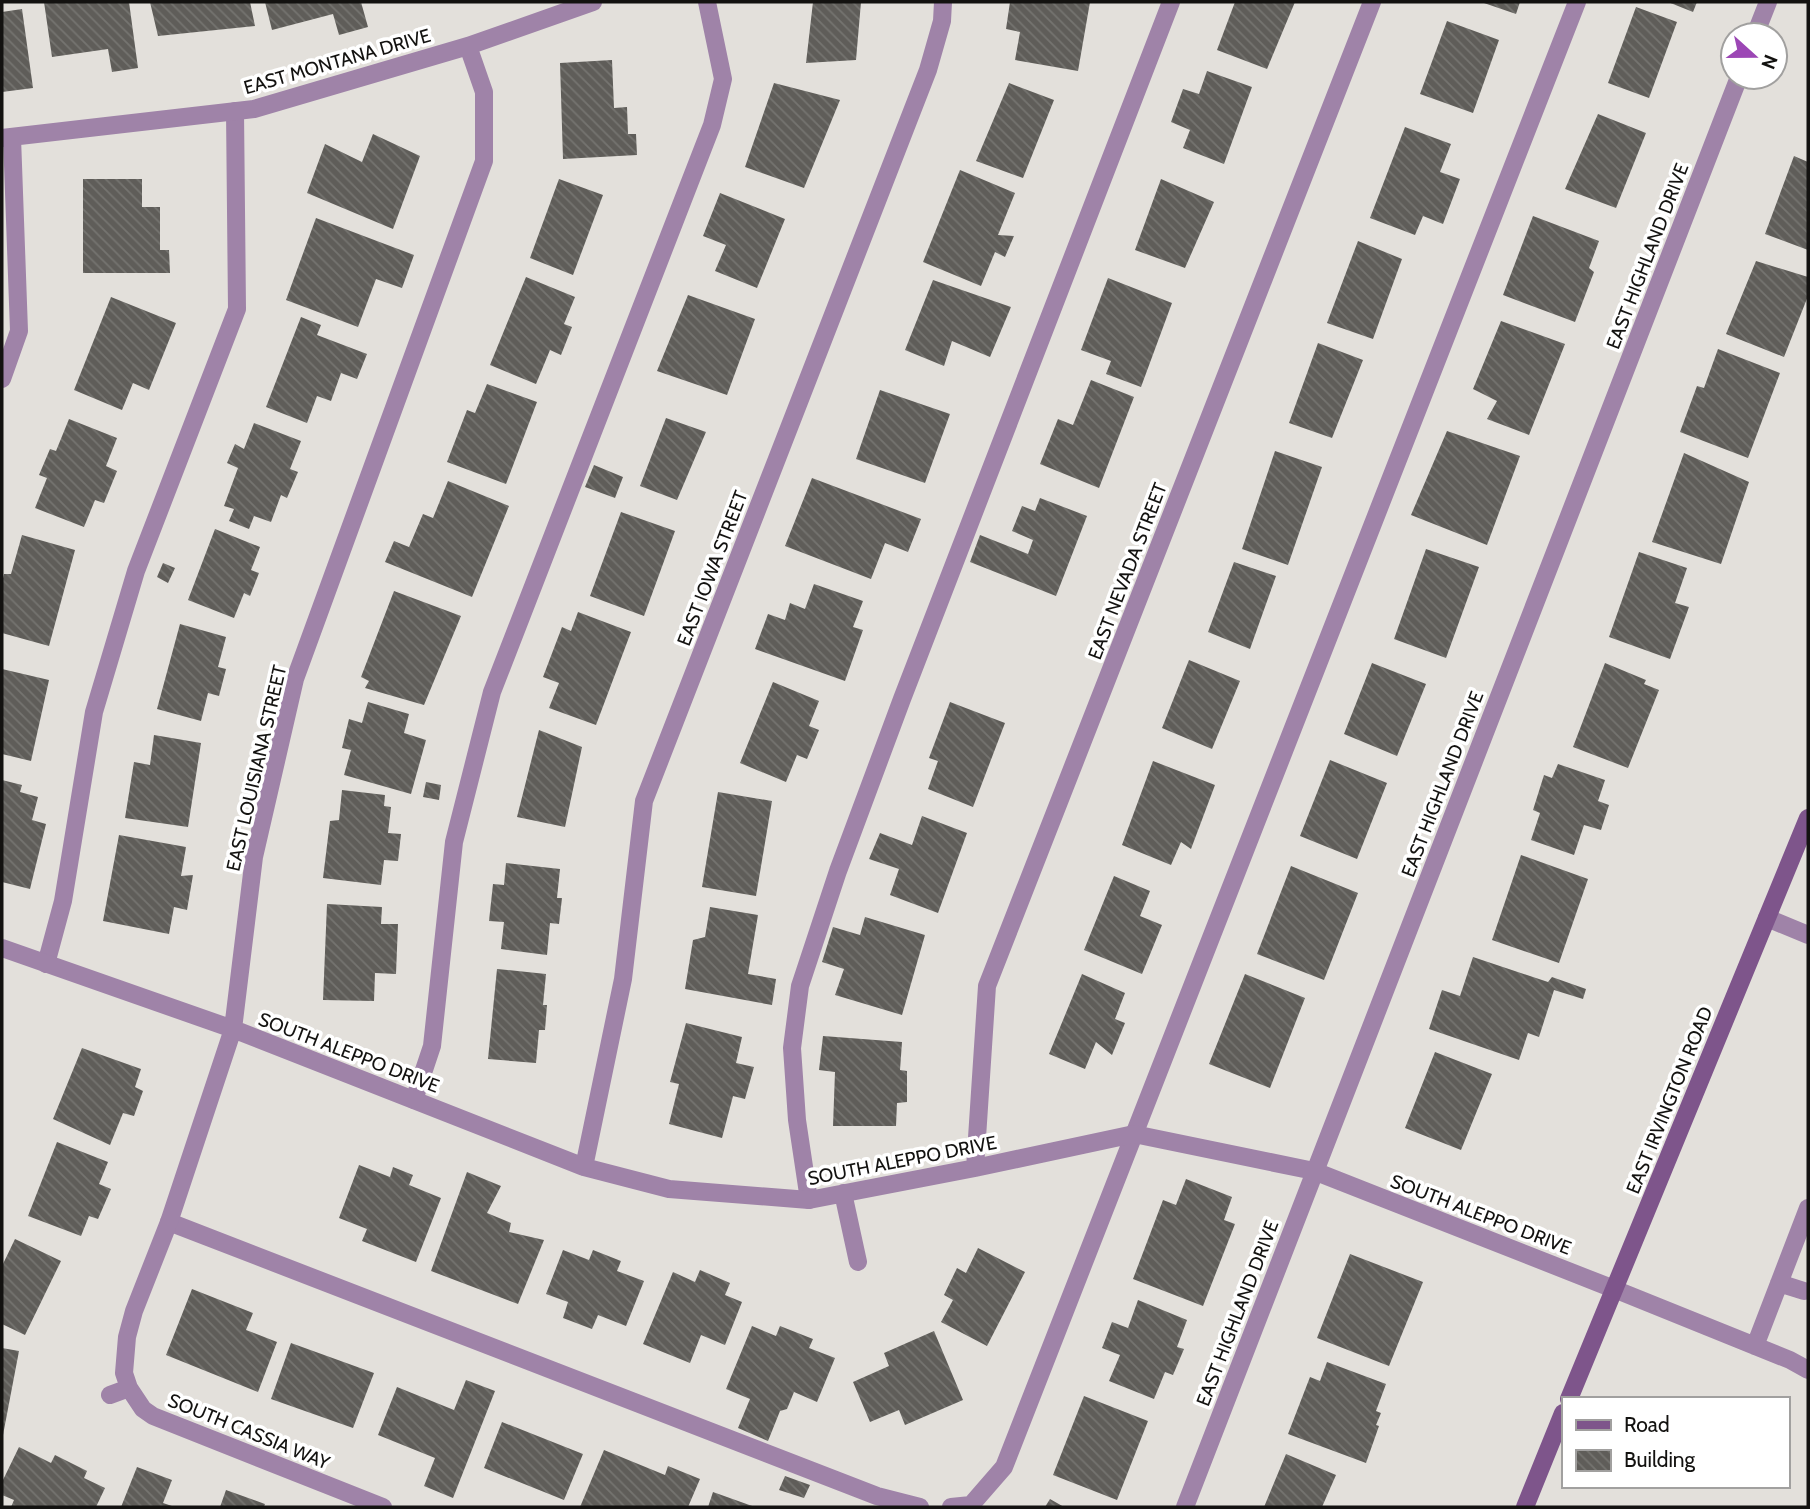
<svg xmlns="http://www.w3.org/2000/svg" width="1810" height="1509" viewBox="0 0 1810 1509" font-family="Cabin,sans-serif">
  <style>
    .building { fill: url(#building-back-hatch) }
    .lines { fill: none; stroke-linecap: round; stroke-linejoin: round }
    .service { stroke: #9f83a8; stroke-width: 18 }
    .minor { stroke: #9f83a8; stroke-width: 18 }
    .secondary { stroke: #7e558b; stroke-width: 18 }
    .labels { text-anchor: middle; stroke-width: 7; stroke-linejoin: round; paint-order: stroke }
    .street-label { font-size: 19px; fill: #131210; stroke: #fff }
  </style>
  <defs>
    <pattern id="building-back-hatch" width="6" height="6" patternUnits="userSpaceOnUse" patternTransform="scale(1.75)"><rect width="6" height="6" fill="#5f5d59"/><path d="M-1 5l2 2M0 0l6 6M5-1l2 2" fill="none" stroke="#757470"/></pattern>
  </defs>
  <rect width="100%" height="100%" fill="#e3e0db"/>
  <path class="building" d="M44,2H129L138,68L112,72L108,49L52,57Z
    M150,2H250L255,26L158,36Z
    M265,2H361L368,27L339,35L333,14L272,30Z
    M813,2H861L856,60L806,63Z
    M1010,2H1090L1078,71L1015,60L1020,32L1006,29Z
    M1235,2H1295L1267,69L1217,50Z
    M1481,2H1520L1516,14Z
    M1668,2H1697L1693,12Z
    M1636,7L1677,22L1649,98L1608,83Z
    M22,9L33,88L2,92V12Z
    M1447,21L1499,40L1473,113L1420,94Z
    M612,60L614,108L627,107L628,134H636L637,155L563,159L560,63Z
    M1207,71L1252,87L1224,164L1183,148L1190,130L1171,122L1183,89L1199,94Z
    M774,83L840,100L804,188L745,167Z
    M1009,83L1054,100L1023,178L976,161Z
    M1598,114L1646,133L1616,208L1565,189Z
    M1405,127L1451,144L1440,172L1460,179L1443,224L1423,216L1415,235L1370,218Z
    M373,134L420,156L393,229L307,193L325,144L362,162Z
    M1794,156L1808,162V250L1765,234Z
    M960,170L1015,193L998,235L1014,236L1005,257L995,252L981,286L923,262Z
    M83,179H142V207H160V250H169L170,273H83Z
    M559,179L603,195L573,275L530,258Z
    M1161,179L1214,202L1185,268L1135,250Z
    M720,193L785,219L757,288L715,271L726,245L703,236Z
    M1533,216L1599,241L1589,268L1594,272L1575,322L1503,295Z
    M316,218L414,255L402,288L376,279L358,327L286,300Z
    M1358,241L1402,259L1373,339L1327,323Z
    M1756,261L1808,277V296L1784,357L1726,334Z
    M526,277L575,297L564,324L572,327L561,355L550,350L536,384L490,365Z
    M1108,278L1172,303L1141,387L1106,374L1111,361L1081,350Z
    M933,280L1011,307L990,357L952,341L944,366L905,350Z
    M688,295L755,319L727,395L657,371Z
    M111,297L176,323L149,390L133,383L122,410L74,390Z
    M301,317L321,325L317,335L367,354L357,379L341,373L331,401L317,396L307,423L266,407Z
    M1501,321L1565,344L1529,435L1487,419L1497,401L1473,389Z
    M1318,343L1363,360L1332,438L1289,423Z
    M1718,349L1780,373L1748,458L1680,432L1697,386L1704,388Z
    M1091,380L1134,397L1099,488L1040,464L1058,419L1073,425Z
    M487,384L537,402L506,484L447,462L467,410L475,413Z
    M880,390L950,414L925,483L856,459Z
    M666,418L706,432L677,500L640,486Z
    M69,419L117,438L106,466L117,471L104,503L95,500L84,527L35,508L47,478L39,475L50,449L56,451Z
    M254,423L301,441L290,469L298,472L287,498L281,495L271,522L254,516L249,529L229,521L234,509L224,506L238,468L227,463L235,444L244,449Z
    M1447,431L1520,456L1487,545L1411,515Z
    M1275,451L1322,467L1288,565L1242,549Z
    M1684,453L1749,482L1721,564L1652,542Z
    M594,465L623,477L615,498L585,487Z
    M812,478L921,519L908,552L885,543L871,579L785,546Z
    M448,481L509,506L472,597L385,562L394,541L409,547L423,514L433,518Z
    M1040,498L1087,516L1056,596L970,562L980,535L1028,554L1033,540L1012,531L1022,506L1035,511Z
    M621,512L675,531L644,616L590,596Z
    M215,529L260,547L251,570L259,573L250,596L244,593L234,618L188,600Z
    M22,535L75,550L49,646L2,633V583L4,574H11Z
    M1426,549L1479,567L1446,658L1394,639Z
    M1639,552L1687,568L1675,603L1689,607L1670,659L1609,637Z
    M1234,562L1276,576L1250,649L1208,632Z
    M163,563L175,568L168,583L157,577Z
    M814,584L863,601L853,627L863,630L845,681L755,649L768,614L785,620L790,603L805,609Z
    M394,591L461,616L424,705L365,688L369,681L361,677Z
    M578,612L631,632L596,725L549,708L559,683L543,677L562,627L571,631Z
    M180,624L226,637L218,667L226,669L219,696L208,693L201,721L157,709Z
    M1189,660L1240,681L1212,749L1162,728Z
    M1372,663L1426,684L1397,756L1344,734Z
    M1605,663L1646,680L1644,684L1659,690L1628,768L1573,747Z
    M2,669L49,680L31,761L2,754Z
    M773,682L819,701L809,726L819,730L807,759L797,755L786,782L740,763Z
    M368,702L409,714L404,733L426,740L411,794L344,775L351,750L342,748L349,719L362,723Z
    M950,702L1005,723L973,807L928,789L938,761L929,758Z
    M539,730L582,747L565,827L517,817Z
    M154,735L201,743L188,827L125,818L134,762L150,765Z
    M1330,760L1387,783L1357,859L1300,836Z
    M1153,761L1215,785L1191,849L1181,842L1171,865L1122,845Z
    M1558,764L1605,780L1598,801L1609,805L1601,830L1584,825L1574,855L1531,840L1540,813L1533,810L1544,775L1552,778Z
    M2,780L22,785L20,792L38,797L32,820L46,824L30,889L2,882Z
    M426,782L441,785L439,800L423,797Z
    M342,790L385,795L384,806L391,807L388,833L401,834L398,861L384,860L381,885L323,878L330,821L339,820Z
    M718,792L772,801L756,896L702,887Z
    M922,816L967,833L938,913L890,895L899,869L869,859L880,833L912,845Z
    M119,835L186,847L181,876L193,875L187,910L174,907L169,934L103,921Z
    M1521,855L1588,879L1559,963L1492,940Z
    M506,863L560,869L557,898H562L559,924L550,923L547,955L501,949L504,922L489,921L493,884L504,885Z
    M1291,866L1358,893L1324,980L1257,954Z
    M1114,876L1150,891L1140,916L1162,925L1142,974L1084,950Z
    M327,904L382,907L381,924H398L396,974L375,973L374,1001L323,1000Z
    M710,907L758,915L748,974L776,979L772,1005L685,989L693,940L705,937Z
    M865,917L925,935L902,1015L835,995L844,969L822,962L833,927L860,935Z
    M1473,957L1548,982L1552,977L1586,989L1583,999L1554,990L1539,1037L1528,1033L1519,1060L1429,1029L1442,990L1460,996Z
    M497,969L546,974L543,1005H547L545,1030H539L536,1063L488,1059Z
    M1082,974L1125,993L1115,1019L1125,1023L1112,1055L1096,1042L1085,1069L1049,1054Z
    M1245,974L1305,998L1270,1088L1209,1064Z
    M686,1023L742,1037L736,1063L754,1067L745,1099L733,1096L722,1138L669,1124L679,1084L670,1082Z
    M823,1036L902,1042L900,1070L907,1071V1102L897,1103L896,1126H833L835,1072L819,1070Z
    M82,1048L141,1069L135,1087L143,1091L134,1116L123,1113L110,1145L53,1119Z
    M1435,1052L1492,1074L1461,1150L1405,1128Z
    M57,1142L108,1162L99,1184L111,1189L98,1219L89,1216L81,1236L28,1216Z
    M359,1165L390,1177L393,1167L413,1175L409,1185L441,1198L416,1262L362,1241L367,1229L339,1218Z
    M467,1172L501,1186L487,1213L511,1223L509,1232L544,1240L518,1304L431,1271Z
    M1186,1179L1232,1197L1224,1220L1235,1224L1203,1306L1133,1279L1163,1200L1176,1205Z
    M15,1239L61,1261L25,1335L2,1324V1266Z
    M978,1248L1025,1272L987,1346L941,1322L953,1300L944,1295L957,1268L966,1273Z
    M563,1250L589,1260L593,1250L621,1261L617,1271L644,1281L626,1326L598,1315L592,1329L563,1318L568,1302L546,1294Z
    M1350,1254L1423,1282L1389,1366L1317,1338Z
    M700,1270L730,1283L725,1295L742,1302L725,1345L701,1335L690,1363L643,1344L673,1272L695,1282Z
    M192,1289L253,1313L246,1330L277,1342L258,1392L166,1355Z
    M1138,1300L1187,1320L1177,1347L1184,1349L1173,1375L1165,1372L1154,1399L1109,1381L1120,1355L1102,1348L1112,1322L1128,1328Z
    M752,1326L776,1336L780,1326L813,1339L809,1348L835,1358L817,1402L794,1392L787,1409L780,1411L768,1441L738,1428L750,1399L726,1389Z
    M934,1331L963,1400L905,1425L899,1410L870,1422L853,1382L889,1366L884,1353Z
    M291,1343L374,1373L353,1428L271,1399Z
    M2,1348L19,1351L3,1435H2Z
    M1327,1362L1386,1384L1376,1411L1381,1413L1376,1425L1379,1426L1366,1463L1288,1434L1310,1377L1320,1381Z
    M466,1380L495,1391L453,1498L424,1486L435,1458L378,1435L397,1387L454,1410Z
    M1084,1396L1148,1421L1117,1500L1053,1475Z
    M502,1422L583,1454L564,1500L484,1468Z
    M19,1447L51,1463L55,1455L87,1471L84,1478L105,1488L96,1507H11L14,1500L2,1495V1482Z
    M604,1450L665,1475L668,1466L700,1479L688,1507H580Z
    M1286,1454L1336,1475L1322,1507H1264Z
    M137,1467L172,1480L163,1503L175,1507H121Z
    M785,1476L810,1485L804,1498L779,1490Z
    M226,1490L265,1504L264,1507H220Z
    M713,1492L755,1507H708Z
    M1050,1499L1064,1507H1045Z"/>
  <g class="lines">
    <path class="service" d="M1767,918L1808,935
      M46,964L63,901L94,712L136,571L237,309L235,111
      M414,1100L432,1046L454,842L492,692L712,125L723,79L707,2
      M809,1200L797,1120L792,1048L800,986L838,871L902,699L1171,2
      M169,1222L877,1496L920,1507
      M1779,1283L1804,1291
      M1614,1289L1790,1360L1808,1370
      M1755,1346L1808,1208
      M951,1507L971,1505L1004,1467L1577,2"/>
    <path class="minor" d="M1755,35L1768,2
      M2,138L254,109L468,46L593,2
      M2,379L19,331L12,137
      M2,948L233,1029L584,1167L669,1189L809,1200L975,1168L1134,1134L1314,1171L1614,1289
      M584,1167L623,979L644,801L928,70L942,21L943,2
      M975,1168L987,986L1372,2
      M843,1193L858,1262
      M129,1388L124,1373L127,1337L134,1311L169,1222L233,1029L254,857L295,679L484,161V92L468,46
      M110,1395L129,1388L143,1409L153,1416L383,1507
      M1185,1507L1739,77"/>
    <path class="secondary" d="M1569,1399L1808,818
      M1525,1507L1563,1413"/>
  </g>
  <g class="labels">
    <g class="street-label">
      <text transform="translate(337 61) rotate(-16)" y="7">EAST MONTANA DRIVE</text>
      <text transform="translate(1647 256) rotate(-69)" y="7">EAST HIGHLAND DRIVE</text>
      <text transform="translate(712 568) rotate(-69)" y="7">EAST IOWA STREET</text>
      <text transform="translate(1127 571) rotate(-69)" y="7">EAST NEVADA STREET</text>
      <text transform="translate(256 768) rotate(-77)" y="7">EAST LOUISIANA STREET</text>
      <text transform="translate(1442 784) rotate(-69)" y="7">EAST HIGHLAND DRIVE</text>
      <text transform="translate(349 1052) rotate(21)" y="7">SOUTH ALEPPO DRIVE</text>
      <text transform="translate(1669 1100) rotate(-68)" y="7">EAST IRVINGTON ROAD</text>
      <text transform="translate(902 1160) rotate(-11)" y="7">SOUTH ALEPPO DRIVE</text>
      <text transform="translate(1481 1214) rotate(21)" y="7">SOUTH ALEPPO DRIVE</text>
      <text transform="translate(1237 1313) rotate(-69)" y="7">EAST HIGHLAND DRIVE</text>
      <text transform="translate(249 1431) rotate(22)" y="7">SOUTH CASSIA WAY</text>
    </g>
  </g>
  <rect width="1810" height="1509" fill="none" stroke="#131210" stroke-width="7"/>
  <rect x="1562" y="1397" width="228" height="91" fill="#ffffff" stroke="#a1a09f" stroke-width="2"/>
  <rect x="1576" y="1420" width="35" height="10" fill="#7e558b" stroke="#a1a09f" stroke-width="2"/>
  <text x="1624" y="1432" font-size="21" fill="#131210">Road</text>
  <rect x="1576" y="1450" width="35" height="21" fill="url(#building-back-hatch)" stroke="#a1a09f" stroke-width="2"/>
  <text x="1624" y="1467" font-size="21" fill="#131210">Building</text>
  <g transform="translate(1754 56) rotate(111)"><circle r="33" fill="#ffffff" stroke="#a1a09f" stroke-width="2"/>
  <path d="M0-5L12 26L0 18L-12 26Z" fill="#9c47b5"/>
  <text y="-10" font-size="19" font-weight="bold" text-anchor="middle" fill="#131210">N</text>
  </g>
</svg>
